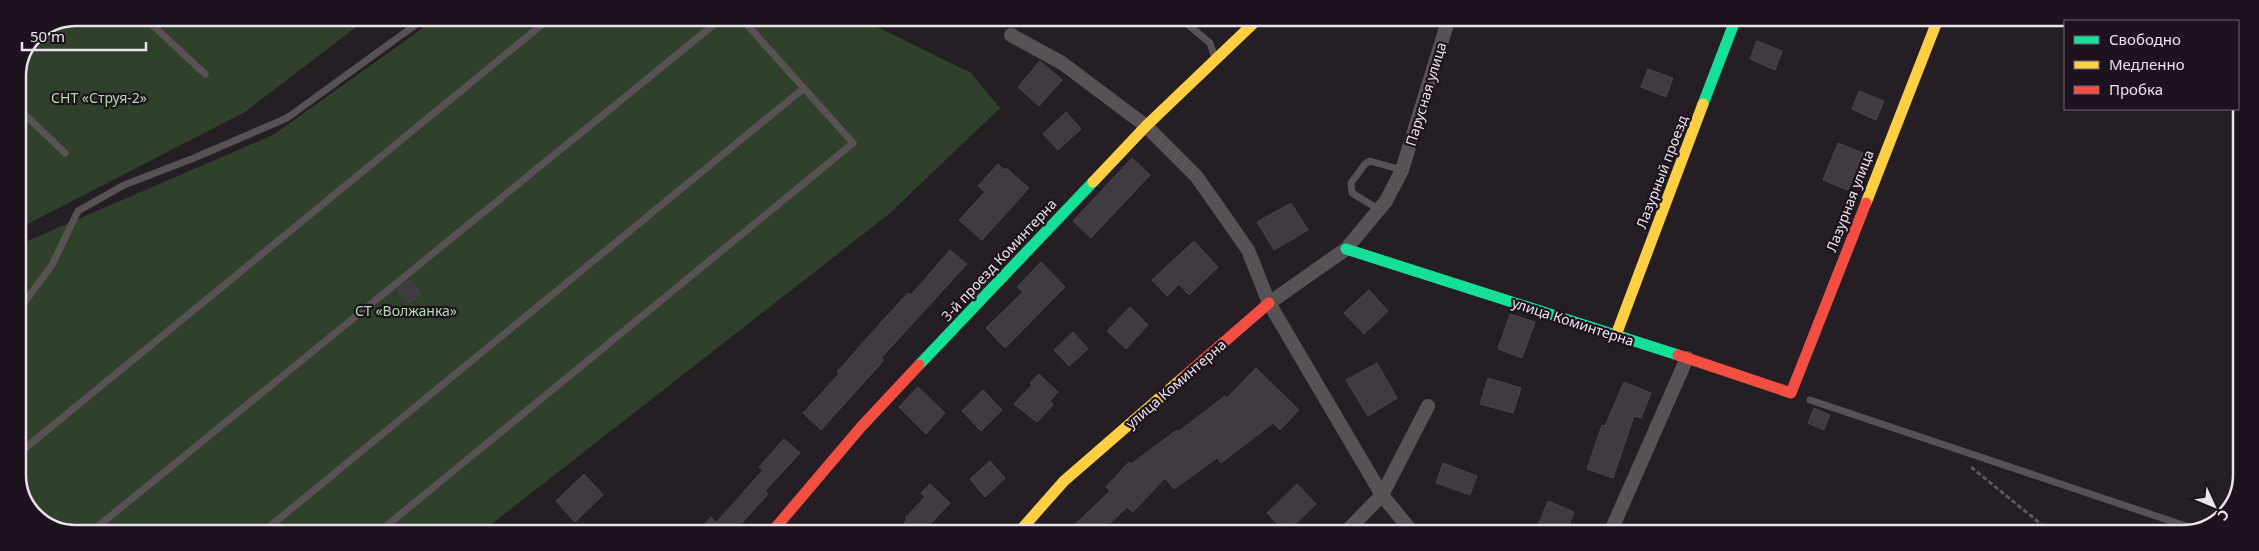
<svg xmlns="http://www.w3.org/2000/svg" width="2259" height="551" viewBox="0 0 2259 551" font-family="'Noto Sans',sans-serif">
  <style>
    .green { fill: #2f412b }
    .building { fill: #413a42; stroke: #4a454a }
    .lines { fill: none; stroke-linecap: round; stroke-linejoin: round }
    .path { stroke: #5b5659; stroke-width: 3; stroke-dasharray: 5 2.5; stroke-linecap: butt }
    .lane { stroke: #595254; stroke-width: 7 }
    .street { stroke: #595254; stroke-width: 14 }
    .fast { stroke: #16e098; stroke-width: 11 }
    .slow { stroke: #ffcf43; stroke-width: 11 }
    .jam { stroke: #f24e42; stroke-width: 11 }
    .labels { text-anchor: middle; stroke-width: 4.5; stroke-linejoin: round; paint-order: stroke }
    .street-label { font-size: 14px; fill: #ebe4ec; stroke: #1d131e }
    .park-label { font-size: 14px; fill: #b0dda8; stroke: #1d131e }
    .rim { fill: none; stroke: #ebe4ec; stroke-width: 2.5 }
  </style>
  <rect width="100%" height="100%" fill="#251f25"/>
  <path class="green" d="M76,18H368L245,112L18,229V76L35,34Z
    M437,18H859L971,73L1000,108L889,214L480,533L64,532L32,514L18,482V245L273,135Z"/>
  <path class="building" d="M1757,41L1782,51L1775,70L1750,59Z
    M1040,61L1062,80L1039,106L1018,87Z
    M1648,69L1673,78L1666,97L1641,87Z
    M1859,91L1884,101L1876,120L1852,109Z
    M1066,112L1081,129L1058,150L1043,134Z
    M1838,143L1863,153L1848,190L1823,180Z
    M1132,158L1150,175L1091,238L1073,221Z
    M998,164L1004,170L1006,168L1029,188L982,240L959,220L985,192L978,186Z
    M1291,203L1308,230L1274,250L1257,222Z
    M1194,241L1218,267L1189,295L1179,284L1167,296L1152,280Z
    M950,250L967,264L881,358L884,360L821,430L803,413L839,374L837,372L875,329L908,293L911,295Z
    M1041,262L1065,287L1005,348L986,328L1023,292L1017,287Z
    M410,280L421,294L409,303L398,289Z
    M1369,290L1388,311L1364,334L1344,313Z
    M1130,307L1148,325L1126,349L1107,331Z
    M1510,314L1535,322L1522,358L1498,349Z
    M1073,332L1088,349L1069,366L1054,350Z
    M1377,363L1397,398L1368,416L1346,380Z
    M1256,368L1299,410L1280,430L1273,423L1221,463L1217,458L1174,489L1165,478L1133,512L1127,507L1100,533H1066L1110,491L1106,487L1129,462L1131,464L1177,430L1178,432L1225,396L1227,398Z
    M1039,374L1058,392L1050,401L1053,405L1037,422L1014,404L1032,385L1030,383Z
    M1488,378L1521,388L1513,413L1480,404Z
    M1624,382L1651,393L1641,418L1634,416L1613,478L1587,469L1602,425L1605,426Z
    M918,387L945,413L926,434L899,407Z
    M983,390L1002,410L981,431L962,411Z
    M1814,408L1830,415L1824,430L1808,423Z
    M784,439L800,453L765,491L768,494L733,533H697L711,517L716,523L763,470L759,467Z
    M990,461L1005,478L985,497L970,479Z
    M1443,463L1477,476L1470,495L1436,483Z
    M584,474L603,495L575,522L556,501Z
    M930,484L950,503L922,533H896L907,520L905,518L925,497L921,493Z
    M1297,484L1316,504L1286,533L1267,513Z
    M1548,501L1574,512L1566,533H1558L1538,525Z"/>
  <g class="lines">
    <path class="path" d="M1971,467L2052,533"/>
    <path class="lane" d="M145,18L205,74
      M1180,18L1210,43L1215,58
      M18,108L65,153
      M1380,210L1352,193L1351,183L1365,164L1370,161L1402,170
      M18,311L52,265L78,211L124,185L194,158L287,118L425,18
      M1810,400L2195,529
      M18,454L550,18
      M91,532L722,18
      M263,532L804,88
      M379,532L853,143L741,18"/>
    <path class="street" d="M1011,35L1062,63L1146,126L1197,177L1248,250L1269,303L1382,495L1413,533
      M1269,303L1346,249L1386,201L1402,170L1449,18
      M1345,533L1382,495L1428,406
      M1610,533L1687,358"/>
    <path class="fast" d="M1703,104L1736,18
      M1346,249L1678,355
      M919,365L1093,182"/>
    <path class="slow" d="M1093,182L1146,126L1259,18
      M1866,203L1938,19
      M1616,335L1703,104
      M1018,533L1064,481L1186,375"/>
    <path class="jam" d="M1678,355L1791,393L1866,203
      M1186,375L1269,303
      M771,533L861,427L919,365"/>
  </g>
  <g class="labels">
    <g class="street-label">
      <text transform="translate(1426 94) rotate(-73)" y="5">Парусная улица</text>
      <text transform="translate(1662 172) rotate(-69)" y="5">Лазурный проезд</text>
      <text transform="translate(1850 201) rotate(-69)" y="5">Лазурная улица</text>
      <text transform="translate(999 260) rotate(-47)" y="5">3-й проезд Коминтерна</text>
      <text transform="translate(1573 322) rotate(18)" y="5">улица Коминтерна</text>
      <text transform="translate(1176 384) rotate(-41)" y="5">улица Коминтерна</text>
    </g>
    <g class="park-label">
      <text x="99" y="103">СНТ «Струя-2»</text>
      <text x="406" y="316">СТ «Волжанка»</text>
    </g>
  </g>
  <path d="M0 0H2259V551H0ZM76 26H2183A50 50 0 0 1 2233 76V475A50 50 0 0 1 2183 525H76A50 50 0 0 1 26 475V76A50 50 0 0 1 76 26Z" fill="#1d131e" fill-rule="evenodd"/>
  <path class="rim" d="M76 26H2183A50 50 0 0 1 2233 76V475A50 50 0 0 1 2183 525H76A50 50 0 0 1 26 475V76A50 50 0 0 1 76 26Z"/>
  <rect x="2064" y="20" width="175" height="90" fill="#1d131e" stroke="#6f6770"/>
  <rect x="2074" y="36" width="25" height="8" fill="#16e098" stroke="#6f6770"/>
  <text x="2109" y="45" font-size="15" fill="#ebe4ec">Свободно</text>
  <rect x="2074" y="61" width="25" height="8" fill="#ffcf43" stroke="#6f6770"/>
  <text x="2109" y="70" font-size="15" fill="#ebe4ec">Медленно</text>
  <rect x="2074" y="86" width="25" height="8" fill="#f24e42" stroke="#6f6770"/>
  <text x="2109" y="95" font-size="15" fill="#ebe4ec">Пробка</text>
  <g transform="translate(2214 506) rotate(134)" stroke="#1d131e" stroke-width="4" paint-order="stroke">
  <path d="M0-4L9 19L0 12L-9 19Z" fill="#ebe4ec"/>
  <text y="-8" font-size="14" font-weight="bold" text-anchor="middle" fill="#ebe4ec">С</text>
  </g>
  <path d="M22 42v8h124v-8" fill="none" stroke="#ebe4ec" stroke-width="2.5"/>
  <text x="30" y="42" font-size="15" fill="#ebe4ec" stroke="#1d131e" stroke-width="4" paint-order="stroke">50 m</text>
</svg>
